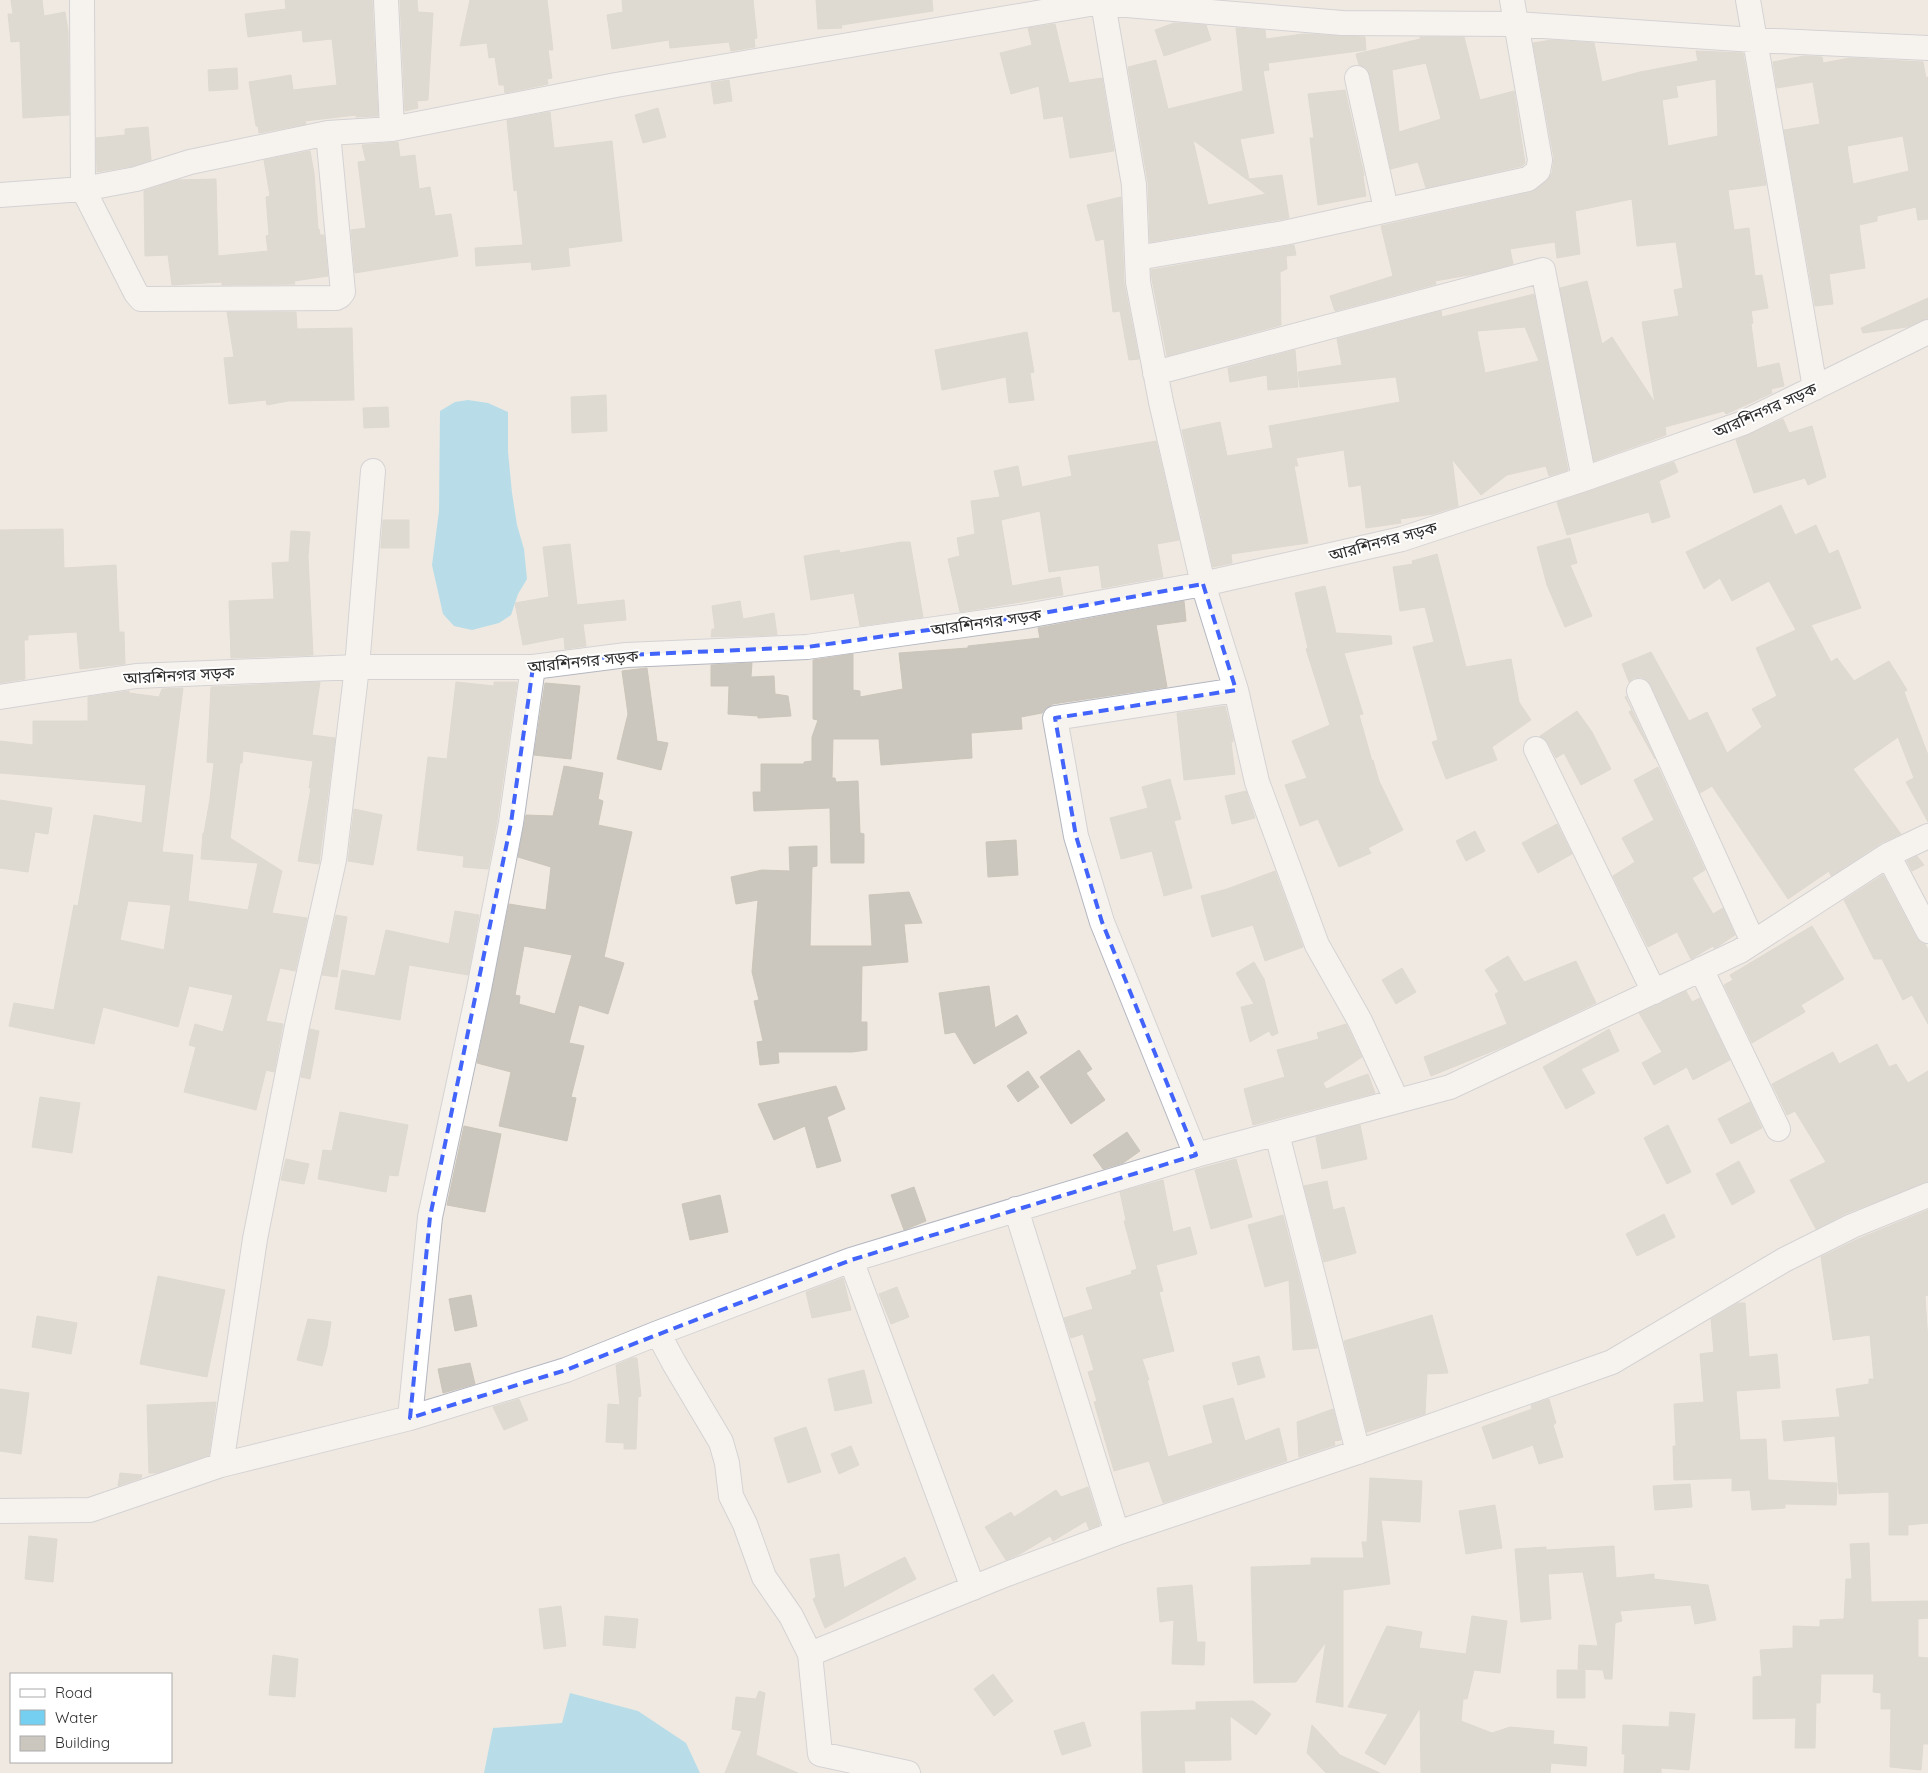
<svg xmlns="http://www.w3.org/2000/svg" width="1928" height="1773" viewBox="0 0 1928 1773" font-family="Quicksand,'Noto Sans Bengali',sans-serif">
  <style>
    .water { fill: #75cff0 }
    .building { fill: #cbc7bf; stroke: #cbc5ba; fill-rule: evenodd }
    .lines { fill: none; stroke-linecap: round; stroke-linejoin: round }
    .minor-casing { stroke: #b4b7c1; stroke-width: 26 }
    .minor { stroke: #fff; stroke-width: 24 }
    .marked { fill: none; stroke: #4264fb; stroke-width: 4; stroke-dasharray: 10 6; stroke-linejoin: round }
    .labels { text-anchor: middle; stroke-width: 4; stroke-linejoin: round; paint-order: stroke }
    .street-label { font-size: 16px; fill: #2e2e2e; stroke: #fff }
  </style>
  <rect width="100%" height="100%" fill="#efe9e1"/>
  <path class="water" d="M468,400L488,403L508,412V452L512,493L517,525L524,549L527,579L518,594L511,615L499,623L472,630L454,626L443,614L432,565L439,511L440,411L455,402Z
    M570,1693L638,1711L686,1743L700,1773H484L493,1728L562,1723Z"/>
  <path class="building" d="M11,0H42L44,16L65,12L68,31L69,115L23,118L20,41L11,42L8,14H13Z
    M285,0H372L378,116L356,117V115L305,121L306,124L259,133L258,126H256L249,82L291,75L293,90L337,85L332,39L303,42L302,30L248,37L245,14L286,9Z
    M400,0H417L418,12L433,13L428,100L417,101L418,108L405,111Z
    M470,0H547L553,50H548L552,78L547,79L548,84L505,93L504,85H499L495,57L489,58L487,43L460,46Z
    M622,0H753L757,38L754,39L755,47L731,51L729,42L670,48L669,40L612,49L607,15L623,12Z
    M816,0H932L933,11L841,25L842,28L818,29Z
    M1174,23L1206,25L1211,40L1164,56L1155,30Z
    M1055,24L1069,83L1102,78L1114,151L1070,158L1063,116L1044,119L1039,86L1011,94L1000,53L1032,45L1028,28Z
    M1236,28L1265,30L1266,39L1303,34L1365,37L1366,50L1268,63L1269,70L1263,71L1274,133L1240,139L1249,179L1282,175L1289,218L1150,242L1148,183L1128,67L1156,60L1168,109L1243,91ZM1193,140L1249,181L1266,194L1208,205Z
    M1420,37H1464L1480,100L1514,91L1525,163L1522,166L1426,188L1418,162L1391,169L1370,75L1367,68L1359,65L1356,54L1420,39ZM1426,63L1441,119L1399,132L1392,70Z
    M1552,40L1594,43L1602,82L1640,72L1698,61L1696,51L1743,53L1766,185L1728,190L1734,230L1749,228L1755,276L1762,275L1768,308L1751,311L1753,323L1751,324L1757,368L1779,363L1784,386L1771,389L1772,393L1726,414L1724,411L1665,427L1666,435L1594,461L1560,288L1587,281L1602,344L1612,337L1655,403L1642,322L1679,316L1674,290L1683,288L1676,242L1637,246L1632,199L1575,211L1580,254L1557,258L1555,242L1510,249L1513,264L1480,273L1435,281L1436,284L1335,311L1330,296L1393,276L1381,226L1531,192L1547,181L1552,173L1554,158L1533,43ZM1716,79L1718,136L1668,146L1662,100L1678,97L1676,86Z
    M1804,56L1822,57L1823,63L1850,58L1923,62L1926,78L1928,77V219L1918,220L1916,207L1877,216V221L1859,225L1865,268L1829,274L1833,304L1815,306L1784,130L1820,124L1813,82L1777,88L1773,62ZM1903,136L1909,171L1853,184L1847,146Z
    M237,68L238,89L209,91L208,70Z
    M729,80L732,101L714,104L711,83Z
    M1345,90L1364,175L1363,176L1366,196L1318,205L1310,138H1314L1308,94Z
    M658,108L666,137L643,143L635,115Z
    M550,112L554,148L612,141L622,241L568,248L570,266L532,270L531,262L476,266L475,248L523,245L517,190L514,191L507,120Z
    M148,127L151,160L133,166L97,172L96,138L125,135V129Z
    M398,142L400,157L415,155L419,189L430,187L435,216L451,214L458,256L355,273L351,230L366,228L358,162L366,161L362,145Z
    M310,151L314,173L318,229H319L320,235H324L328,276L294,281L295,284L222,285V282L172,285L168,255L145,256L144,191L177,180L216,179L218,256L268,251L266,236L269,235L266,197L270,196L264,160Z
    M1121,197L1124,283L1139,359L1129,360L1120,311L1113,312L1104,239L1096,241L1087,205Z
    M1294,245L1296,255L1286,256L1287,269L1280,272L1281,325L1167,356L1152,280L1151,270Z
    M1534,294L1568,470L1549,476L1546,466L1507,475L1481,495L1452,459L1458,506L1433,514L1400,519L1401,523L1366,528L1361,485L1349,487L1344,450L1296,458L1298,466H1294L1308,543L1231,554L1232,563L1213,567L1182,430L1220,422L1227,456L1273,448L1269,426L1400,402L1396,377L1300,387L1298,372L1342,365L1337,339L1441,311L1442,317ZM1525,327L1539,361L1485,373L1477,331Z
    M1928,298V318L1907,327L1863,333L1861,328Z
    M227,312H296L297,329L352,328L354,400L288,401L267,405L266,400L229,404L224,358L234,357Z
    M1027,332L1034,372L1030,373L1034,400L1009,403L1006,377L942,390L935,350Z
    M1295,350L1298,387L1268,390L1267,375L1230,382L1228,368Z
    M606,395L607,431L572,433L571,397Z
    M388,407L389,427L364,428L363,408Z
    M1783,419L1789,433L1812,426L1826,477L1808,485L1805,478L1754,493L1736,440Z
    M1156,441L1179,540L1157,544L1163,577L1102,588L1099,565L1049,572L1040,511L1001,520L1012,586L1060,577L1063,595L960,612L948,559L960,556L957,538L975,534L971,501L1000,497L994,471L1018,466L1022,487L1072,476L1068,456Z
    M1674,462L1678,472L1659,481L1670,517L1652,523L1649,512L1567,535L1557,502Z
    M1781,505L1795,535L1816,525L1829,554L1838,550L1861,608L1811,625L1831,662L1837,658L1854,681L1889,661L1907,690L1904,692L1928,755V822L1906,782L1914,778L1898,737L1853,769L1901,834L1881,843L1831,876L1829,871L1788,899L1712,786L1700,793L1651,685L1647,680L1641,677L1634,678L1629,682L1622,664L1651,652L1689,721L1707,712L1727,753L1762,727L1752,709L1777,696L1756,648L1796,630L1769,581L1732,601L1720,578L1704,589L1686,552Z
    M383,520H409V548H381Z
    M63,529L64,568L116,565L119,632H124L125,664L80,669L77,632L28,635V640H24L25,679L0,683V530Z
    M291,531L310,532L308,557L313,655L231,658L229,601L274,599L272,563L289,562Z
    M1570,538L1577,563L1570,565L1592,616L1565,627L1547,585L1537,547Z
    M901,542H910L923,617L860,626L854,593L811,600L804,556L839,550L840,553Z
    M570,544L577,605L624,600L626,620L583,624L586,646L565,649L564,637L523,645L515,603L549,597L543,547Z
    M1437,554L1466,667L1511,659L1519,702L1531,720L1492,747L1497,760L1446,779L1432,742L1438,740L1413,647L1434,642L1425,607L1400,611L1393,567L1413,564L1412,561Z
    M1325,586L1336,633L1391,636L1392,644L1344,653L1363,714L1359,715L1372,761L1373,760L1379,781L1403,830L1368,848L1371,853L1339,867L1318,819L1300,826L1285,785L1307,778L1292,741L1330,725L1306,649L1308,648L1295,593Z
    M740,601L743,619L774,613L777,635L711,637L712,629H715L712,606Z
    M1184,601L1186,621L1156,625L1167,687L1053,704L1046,708L1042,713L1021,717L1022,729L971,733L972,758L881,765L879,739H833L832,778H835L836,782L858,781L860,833L864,834V863H831L830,808L754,811L753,792H761V764H804V762L812,761V737L818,720L813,719V660L853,654V690L860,691V697L903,689L899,653L968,648V646L1040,638L1038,628Z
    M752,663L751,677L774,676L775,694L788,696L791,716L758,718V716L728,714L729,686H711V665Z
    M647,668L657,741L668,743L661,770L617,759L628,714L622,671Z
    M320,682L312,735L335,738L319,864L298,861L311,788H309L313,761L243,751L242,763H240L230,838L282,871L272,913L307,918L295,971L280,968L266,1021L283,1024L274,1072L266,1070L256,1110L184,1092L196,1047L189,1045L195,1024L223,1032L233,995L189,986L178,1027L103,1007L94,1044L9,1026L14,1003L54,1010L74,905L78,906L94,815L142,823L146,785L0,773V741L33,745V721H88V697L129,691V693L159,697L162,689L183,688L162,852L193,855L188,901L248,910L258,863L201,859L203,833H204L210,799L214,763L207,762L211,687ZM128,901L171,905L164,950L120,940Z
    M456,682L494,686V682H517L497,821L488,869L463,867L464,856L417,850L428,757L447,759Z
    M545,683L580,686L571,759L534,755Z
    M1626,696V697L1655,759L1629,712L1632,710L1625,697Z
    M1225,706L1233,738V742H1231L1235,774L1184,780L1177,713Z
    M1577,711L1592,732L1611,769L1581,785L1564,753L1556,758L1548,743L1540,736Z
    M564,766L603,773L598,799L603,801L598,825L632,832L604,957L624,963L608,1014L579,1005L569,1043L584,1046L571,1097L576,1098L567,1141L499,1126L511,1072L477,1063L509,904L546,910L551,867L518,857L526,815L553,816ZM524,946L572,955L555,1014L519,1004L520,996L515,995Z
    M1658,767L1705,870L1692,878L1713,914L1723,908L1735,935L1717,947L1714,948L1713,946L1691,959L1677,932L1648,947L1613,876L1635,862L1622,838L1654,820L1634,780Z
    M1170,779L1181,819L1174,821L1192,888L1164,896L1152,851L1121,859L1110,818L1148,808L1142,787Z
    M1246,791L1255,818L1232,824L1225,796Z
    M0,800L52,808L48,834L35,832L28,872L0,868Z
    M354,809L382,815L373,865L348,861Z
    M1557,824L1572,854L1538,873L1522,843Z
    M1475,831L1485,851L1466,861L1456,841Z
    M1016,840L1018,875L988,877L986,842Z
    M817,846V866L812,867L810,946H872L869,895L909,892L922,923L904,924L908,962L862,966L861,1022H867V1050L852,1052H778L779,1063L760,1065L757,1042L763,1041L754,1001L759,1000L752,972L758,900L736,904L731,877L762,870L790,871L789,847Z
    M1917,856L1924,865L1912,871L1907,861Z
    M1275,871L1303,947L1265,961L1253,925L1212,937L1201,896L1227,889Z
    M1883,875L1916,937L1920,942L1925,944L1928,950V1024L1912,995L1903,1000L1882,959H1874L1844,900Z
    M455,911L479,915L468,975L409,965L400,1020L335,1009L342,970L375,976L386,930L449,944Z
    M336,915L347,917L337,977L322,975Z
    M1812,926L1844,979L1801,1005L1805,1012L1752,1043L1724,985L1733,980L1730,975Z
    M1508,956L1524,982L1576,961L1596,1003L1515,1042L1431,1076L1424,1057L1507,1024L1495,994L1499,992L1485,970Z
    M1254,962L1264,979L1278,1033L1272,1036L1269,1031L1250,1042L1241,1007L1254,1004L1236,973Z
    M1402,968L1416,992L1396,1004L1382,980Z
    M989,986L995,1028L1017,1015L1027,1033L974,1064L955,1032L945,1034L939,993Z
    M1686,991L1692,1002L1700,998L1730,1060L1693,1080L1687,1067L1654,1085L1642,1063L1662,1052L1639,1013Z
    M1346,1024L1362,1057L1323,1083L1326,1089L1368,1074L1375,1093L1253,1125L1244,1089L1285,1077L1277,1050L1319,1039L1317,1033Z
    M310,1029L319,1031L310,1079L301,1077Z
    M1609,1029L1619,1051L1581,1069L1595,1093L1566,1109L1543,1067Z
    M1877,1044L1889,1067L1896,1064L1908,1083L1928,1071V1182L1847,1213L1816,1229L1790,1180L1826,1162L1795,1111L1787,1115L1772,1084L1833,1052L1839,1064Z
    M1079,1050L1092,1069L1086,1073L1105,1100L1071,1124L1040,1077Z
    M1028,1071L1039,1087L1018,1102L1007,1086Z
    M836,1086L845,1109L827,1117L841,1161L817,1168L805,1126L774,1140L758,1104Z
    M40,1097L80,1103L72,1153L32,1147Z
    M1750,1102L1762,1128L1731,1144L1718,1119Z
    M340,1112L408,1125L398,1176L389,1175L386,1192L318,1179L323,1150L332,1151Z
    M1360,1125L1367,1159L1322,1169L1316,1137Z
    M1668,1125L1691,1172L1667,1184L1644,1138Z
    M464,1126L501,1134L485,1212L447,1205Z
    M1127,1132L1140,1151L1123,1163L1103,1169L1093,1155Z
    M286,1159L309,1164L304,1184L281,1180Z
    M1236,1159L1252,1217L1211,1229L1195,1170Z
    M1739,1161L1755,1192L1732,1205L1716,1174Z
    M1163,1180L1173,1232L1190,1227L1197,1254L1156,1265L1163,1291L1159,1292L1174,1351L1142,1359L1149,1380H1147L1168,1457L1213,1443L1203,1406L1233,1398L1245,1441L1279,1428L1287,1461L1163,1503L1149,1461L1114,1471L1094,1402L1097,1401L1088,1372L1094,1370L1083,1334L1071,1338L1064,1318L1093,1309L1086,1288L1132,1274L1131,1271L1137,1269L1124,1221L1126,1220L1120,1192Z
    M1327,1181L1333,1210L1344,1207L1356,1253L1324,1262L1304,1186Z
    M914,1187L926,1221L904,1230L891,1195Z
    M720,1195L728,1232L690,1240L682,1204Z
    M1928,1210V1295L1925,1296L1928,1342V1523L1908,1525V1535H1889V1492L1839,1494L1835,1436L1784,1441L1782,1421L1840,1417L1836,1389L1869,1384V1379H1874L1870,1335L1833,1340L1821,1257L1858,1239Z
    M1664,1214L1675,1237L1637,1256L1626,1234Z
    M1283,1215L1317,1347V1348L1293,1350L1289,1280L1265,1287L1248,1225Z
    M158,1276L225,1290L207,1377L140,1364Z
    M843,1278L851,1310L812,1318L806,1292Z
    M897,1287L909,1317L891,1324L879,1294Z
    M471,1295L477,1326L455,1331L449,1299Z
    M1738,1303H1745L1749,1357L1777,1354L1780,1388L1736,1391L1740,1440L1766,1439L1768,1480L1837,1483L1836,1505L1785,1504V1508L1752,1510L1750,1490L1732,1491V1478L1674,1480L1673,1446H1676L1674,1404L1704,1402L1700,1354L1714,1352L1711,1319Z
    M1432,1315L1448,1373L1427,1374L1425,1414L1367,1432L1344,1341Z
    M37,1316L77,1323L71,1354L32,1347Z
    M308,1319L331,1322L327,1347L322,1366L297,1360Z
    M1259,1356L1265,1377L1238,1385L1232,1363Z
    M632,1358H637L641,1396L638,1397L636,1449H624V1443L606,1442L608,1404L620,1405L616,1365Z
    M470,1363L475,1384L443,1393L438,1369Z
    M864,1370L872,1403L835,1411L828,1379Z
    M0,1389L29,1393L21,1454L0,1451Z
    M519,1399L528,1420L504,1430L493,1407Z
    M1549,1399L1556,1423L1553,1425L1563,1457L1539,1464L1533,1445L1493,1459L1482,1427L1532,1409L1531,1405Z
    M216,1402L209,1455L157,1473H149L147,1405Z
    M1333,1409L1341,1440L1334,1441L1335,1445L1299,1457L1297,1422Z
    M806,1427L821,1472L788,1483L774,1438Z
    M851,1446L859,1465L839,1474L831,1454Z
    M120,1473L142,1475L141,1478L118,1486Z
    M1370,1478L1422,1481L1420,1522L1381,1520L1390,1584L1343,1590V1707L1316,1702L1326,1642L1296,1682L1254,1683L1251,1567L1311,1565V1558H1364L1362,1542H1367Z
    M1690,1484L1692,1507L1655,1510L1653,1486Z
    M1088,1487L1100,1525L1089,1529L1086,1521L1053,1541L1050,1536L1020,1554L1006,1560L985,1527L1011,1512L1014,1517L1056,1490L1061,1497Z
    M1495,1505L1502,1548L1466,1554L1459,1511Z
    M29,1536L57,1539L53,1582L25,1579Z
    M1869,1543L1871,1602L1928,1601V1618L1918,1619V1657L1928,1658V1744H1923L1921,1770L1890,1767L1891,1709H1881V1693L1873,1692L1874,1674H1821L1820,1703H1816L1815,1748H1795L1796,1718L1753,1719V1677L1762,1676L1760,1650L1793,1648V1626L1820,1627V1620L1844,1619L1846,1579H1852L1850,1544Z
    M1614,1546L1616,1578L1654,1574V1579L1708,1585L1716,1620L1695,1624L1691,1605L1620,1611L1622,1621L1615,1623L1612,1679H1605L1603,1670L1578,1669L1579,1645L1598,1646L1583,1572L1548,1574L1551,1619L1521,1622L1515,1549L1546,1547V1550Z
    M839,1554L844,1588L905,1557L916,1579L825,1628L813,1599L816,1597L810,1559Z
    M1192,1585L1197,1642H1205L1204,1665L1172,1664L1174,1620L1160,1622L1157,1588Z
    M561,1606L566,1646L544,1649L539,1609Z
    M605,1616L638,1619L635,1648L603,1645Z
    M1472,1616L1507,1621L1500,1673L1474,1670L1467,1699H1463L1461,1721L1492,1733L1510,1727L1554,1731L1553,1744L1587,1747L1586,1766L1551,1763L1550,1773H1421L1420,1708L1385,1765L1365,1753L1388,1714L1348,1707L1387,1626L1422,1632L1419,1648L1466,1654Z
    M273,1655L298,1659L295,1697L269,1695Z
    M1557,1670H1585V1698H1557Z
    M993,1674L1013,1701L994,1716L974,1689Z
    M759,1691L765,1693L756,1755L798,1773H725L742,1731L732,1729L736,1697L756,1699Z
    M1253,1701L1271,1714L1256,1735L1230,1716L1231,1760L1184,1761L1185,1773H1143L1141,1712L1196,1710V1702Z
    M1670,1712L1695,1714L1689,1770L1661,1768V1773H1624L1625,1754H1622L1623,1725L1669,1727Z
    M1084,1722L1091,1746L1062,1755L1054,1731Z
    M1312,1725L1340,1755L1380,1773H1326L1307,1753Z"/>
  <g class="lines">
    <defs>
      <path id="minor" d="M82,0L83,189L136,293L141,299L336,298L340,296L343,292L328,133
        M386,0L392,129
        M1097,0L1103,3L1342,23L1515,24L1754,40L1928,48
        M1748,0L1815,388
        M1103,3L1134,185L1138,282L1161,402L1203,584L1236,690L1257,782L1317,945L1360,1021L1397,1101
        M1357,78L1386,209
        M0,195L83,189L136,179L190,162L328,133L392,129L616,85L1113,0
        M1137,258L1284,233L1528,179L1538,171L1540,160L1512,0
        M1155,373L1543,270L1584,479
        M373,471L357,667L334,860L297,1026L255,1239L221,1465L410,1418L430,1217L479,989L511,823L533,667
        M1639,691L1753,942
        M0,697L136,676L357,667H533L626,655L807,647L1021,617L1203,584L1402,539L1584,479L1743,423L1928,332
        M1536,749L1654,992
        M1888,855L1928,931
        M1701,969L1778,1129
        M1277,1134L1358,1452
        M1196,1155L1102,922L1076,836L1055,718L1236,690
        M1016,1209L1117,1533
        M851,1260L973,1588
        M658,1333L674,1363L721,1442L727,1463L731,1496L745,1524L764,1577L791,1616L810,1654
        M410,1418L566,1370L658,1333L851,1260L1196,1155L1450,1087L1740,951L1888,855L1928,836
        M0,1511L90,1510L221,1465
        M908,1773L820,1754L810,1654L1007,1574L1117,1533L1358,1452L1612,1362L1784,1260L1852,1226L1928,1195"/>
    </defs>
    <use href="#minor" class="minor-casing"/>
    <use href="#minor" class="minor"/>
  </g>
  <path d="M0 0H1928V1773H0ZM1203,584L1236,690L1055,718L1076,836L1102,922L1196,1155L851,1260L566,1370L410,1418L430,1217L511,823L533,667L626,655L807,647L1021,617Z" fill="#efe9e1" fill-opacity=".55" fill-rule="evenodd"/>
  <path class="marked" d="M1203,584L1236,690L1055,718L1076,836L1102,922L1196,1155L851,1260L566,1370L410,1418L430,1217L511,823L533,667L626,655L807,647L1021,617Z"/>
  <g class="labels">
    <g class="street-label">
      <text transform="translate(1765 410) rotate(-24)" y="6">আরশিনগর সড়ক</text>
      <text transform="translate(1383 541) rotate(-15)" y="6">আরশিনগর সড়ক</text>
      <text transform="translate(986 622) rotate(-8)" y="6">আরশিনগর সড়ক</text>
      <text transform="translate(583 661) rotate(-6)" y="6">আরশিনগর সড়ক</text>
      <text transform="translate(179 675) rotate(-3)" y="6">আরশিনগর সড়ক</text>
    </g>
  </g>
  <rect x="10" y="1673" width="162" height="90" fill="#ffffff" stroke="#ababab"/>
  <rect x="20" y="1689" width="25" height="8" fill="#ffffff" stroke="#ababab"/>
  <text x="55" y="1698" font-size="15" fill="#2e2e2e">Road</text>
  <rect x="20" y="1710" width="25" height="15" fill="#75cff0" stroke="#ababab"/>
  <text x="55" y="1723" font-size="15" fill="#2e2e2e">Water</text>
  <rect x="20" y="1736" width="25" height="15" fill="#cbc7bf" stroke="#ababab"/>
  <text x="55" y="1748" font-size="15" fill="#2e2e2e">Building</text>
</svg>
